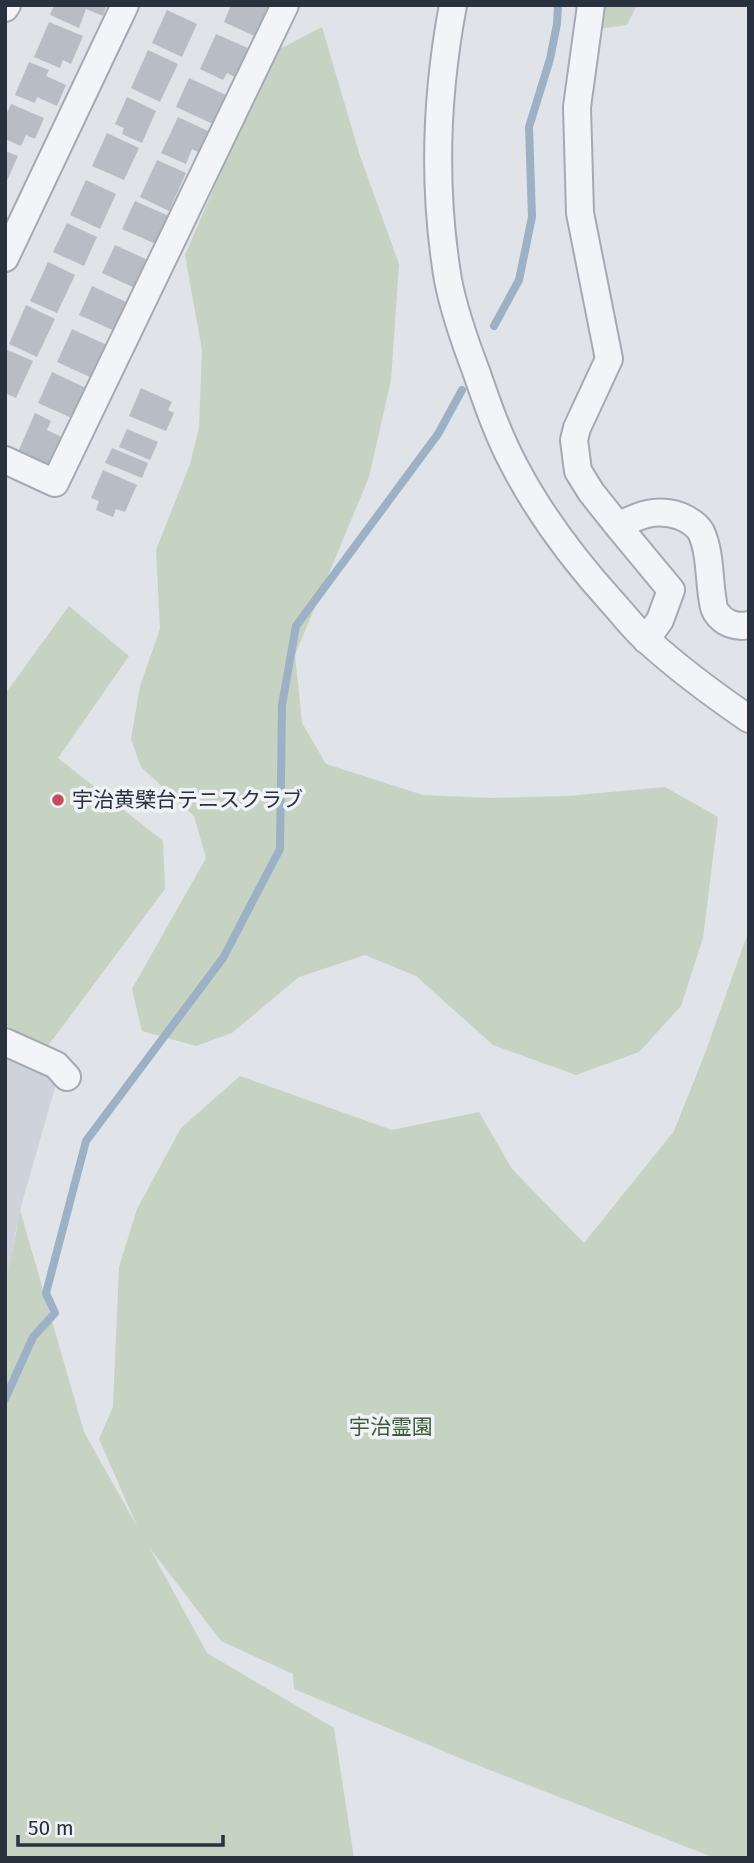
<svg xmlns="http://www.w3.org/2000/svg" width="754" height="1863" viewBox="0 0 754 1863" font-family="'Fira Sans','Noto Sans JP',sans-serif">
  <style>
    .built { fill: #ced2da }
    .green { fill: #c6d2c2 }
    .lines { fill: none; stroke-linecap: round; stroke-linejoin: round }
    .stream { stroke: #9db1c6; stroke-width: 8 }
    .building { fill: #b8bcc5 }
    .minor-casing { stroke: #a5aab2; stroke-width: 30 }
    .minor { stroke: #f3f4f7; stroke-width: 26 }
    .poi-dot { fill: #c74b5d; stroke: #eff2f6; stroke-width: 2.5 }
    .labels { text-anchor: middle; stroke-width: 7; stroke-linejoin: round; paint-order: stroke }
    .poi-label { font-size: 21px; fill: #29313f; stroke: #eff2f6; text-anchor: start }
    .park-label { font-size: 21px; fill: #3e5a38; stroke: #eff2f6 }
  </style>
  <rect width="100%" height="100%" fill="#e0e3e8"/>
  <path class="built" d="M5,1051L45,1067L56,1084L20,1210L16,1229L12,1261L5,1276Z"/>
  <path class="green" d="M603,5H637L627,25L597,29Z
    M322,27L360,156L399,264L391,380L369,477L295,655L302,723L326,764L423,795L492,798L567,796L665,787L718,817L703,938L681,1006L639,1052L576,1075L493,1045L416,976L365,955L299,977L232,1033L196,1046L142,1031L132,989L206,858L194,816L141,767L131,739L140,686L160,629L156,550L190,464L199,428L202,350L185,255L236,137L278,50Z
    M69,606L129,656L58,758L163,841L165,889L47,1047L5,1025V694Z
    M749,930V1858H715L467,1761L294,1689L293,1674L221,1641L149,1547L207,1653L334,1728L354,1858H5V1276C15,1255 15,1232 20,1210L84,1432L138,1528L99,1439L113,1407L119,1267L137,1209L181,1128L240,1076L392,1130L479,1112L512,1169L584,1243L674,1131L704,1056Z"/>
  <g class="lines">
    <path class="stream" d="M494,326L519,280L532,217L529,127L550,59L557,24L558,5
      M5,1399L33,1337L55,1313L46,1293L86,1141L223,958L280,849L282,705L296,626L438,434L462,390"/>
  </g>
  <path class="building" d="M54,5H107L103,16L86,9L79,28L50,15Z
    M231,5H268L273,8L259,38L224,22Z
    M167,10L197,24L182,57L152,43Z
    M49,22L83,36L71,64L63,60L60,68L34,57Z
    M216,34L250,49L237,78L227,73L223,80L200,69Z
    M148,50L178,64L160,102L131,88Z
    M29,62L49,70L46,76L66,85L57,106L37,97L35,103L15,95Z
    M189,78L226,95L213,124L176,107Z
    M127,97L156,111L142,143L122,134L124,128L115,124Z
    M11,104L44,118L35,139L26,135L21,146L5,139V117Z
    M178,117L210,132L200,153L192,149L186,164L161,153Z
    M107,133L139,148L124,180L92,166Z
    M5,151L18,156L5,185Z
    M157,160L186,173L169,211L140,197Z
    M86,180L116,194L100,229L70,215Z
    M135,201L171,217L158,245L122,229Z
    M67,223L97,237L84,266L53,252Z
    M115,245L150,261L137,289L102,273Z
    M48,262L75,275L57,313L30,301Z
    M92,286L128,303L115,331L79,315Z
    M26,305L55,319L37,357L9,344Z
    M72,329L109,346L94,379L57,362Z
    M5,349L33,361L16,398L5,393Z
    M52,372L88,389L74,419L38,403Z
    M141,388L172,402L168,410L174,413L166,431L129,416Z
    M35,413L51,421L47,430L66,439L52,469L18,452Z
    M127,429L158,442L150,460L119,447Z
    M112,448L148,463L142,478L105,463Z
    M103,470L137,485L125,512L116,509L113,517L96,510L99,501L91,498Z"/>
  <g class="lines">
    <defs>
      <path id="minor" d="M453,5C436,95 433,190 448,280C454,311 465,342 476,371C487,403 498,435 514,465C540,515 574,560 612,602C624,615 635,630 648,641C680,670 714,695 749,719
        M591,5L577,107L580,213L609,359L577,428L574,440L578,471L591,492L618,526L671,590L660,620L646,640
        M5,8L7,5
        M5,258L125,5
        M5,460L55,483L285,5
        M618,526C639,515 656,508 680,516C687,519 697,525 701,532C710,551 709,576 712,596C713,601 713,608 716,612C723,623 736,628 749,625
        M5,1042L56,1065L67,1077"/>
    </defs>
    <use href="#minor" class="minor-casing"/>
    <use href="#minor" class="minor"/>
  </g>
  <circle class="poi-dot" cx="58" cy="800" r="7"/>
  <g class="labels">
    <g class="poi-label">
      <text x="72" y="807">宇治黄檗台テニスクラブ</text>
    </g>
    <g class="park-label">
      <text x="391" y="1434">宇治霊園</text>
    </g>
  </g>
  <rect width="754" height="1863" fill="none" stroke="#29313f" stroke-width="14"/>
  <path d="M18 1835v10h205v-10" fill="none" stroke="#29313f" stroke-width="3.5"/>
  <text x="28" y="1835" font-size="21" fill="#29313f" stroke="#eff2f6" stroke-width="5" paint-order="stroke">50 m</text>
</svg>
